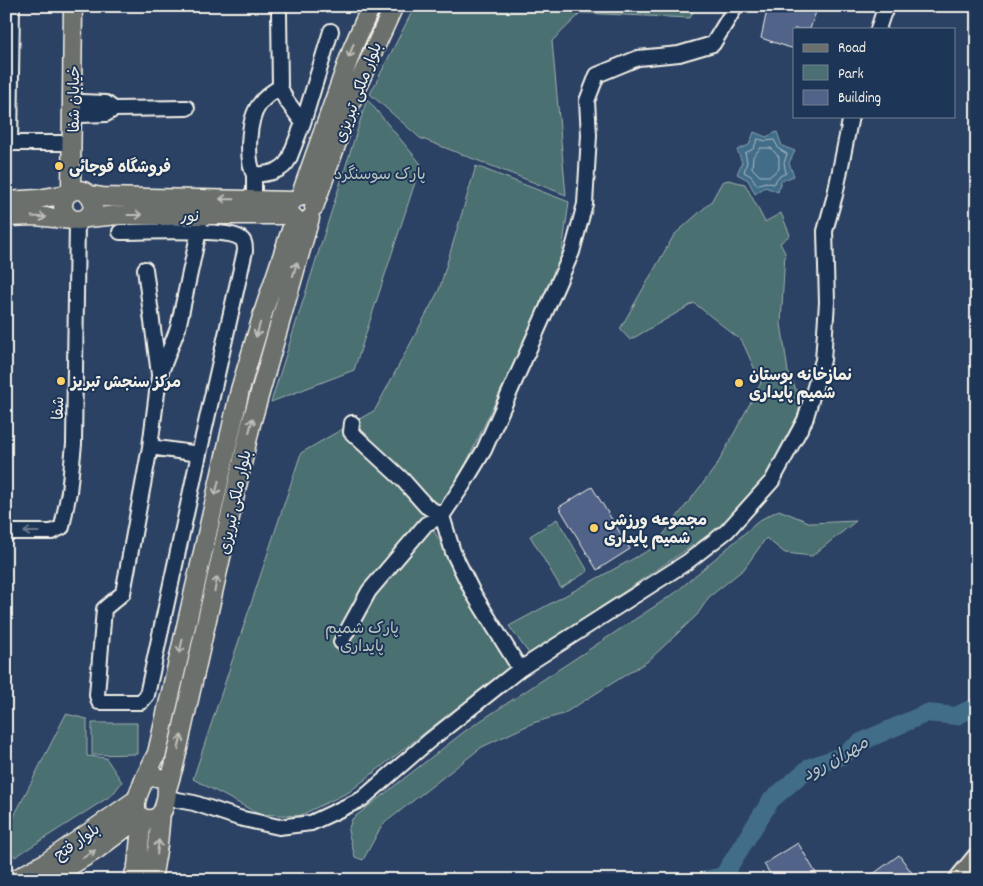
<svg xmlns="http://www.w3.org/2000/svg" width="983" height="886" viewBox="0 0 983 886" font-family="Dekko,'Playpen Sans Arabic',sans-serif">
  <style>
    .green { fill: #4b6f72; stroke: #a0b0ad }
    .water { fill: #426d89; stroke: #89a2af }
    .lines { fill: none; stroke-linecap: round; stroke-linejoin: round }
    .shore { stroke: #adbcc2; stroke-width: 1 }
    .river { stroke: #426d89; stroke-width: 18 }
    .building { fill: #516389; stroke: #f4f1e8 }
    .minor-casing { stroke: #f4f1e8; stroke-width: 18 }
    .major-casing { stroke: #f4f1e8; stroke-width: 21 }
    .highway-casing { stroke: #f4f1e8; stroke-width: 24 }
    .minor { stroke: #1d3557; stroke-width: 14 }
    .major { stroke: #6c706d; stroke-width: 18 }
    .highway { stroke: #6c706d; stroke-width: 20 }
    .oneway { stroke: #bebdb7 }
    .oneway2 { stroke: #68778a }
    .poi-dot { fill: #ffd166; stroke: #1d3557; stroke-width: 2 }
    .labels { text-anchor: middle; stroke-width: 4; stroke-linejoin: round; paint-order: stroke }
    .street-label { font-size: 16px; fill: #f4f1e8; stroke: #1d3557 }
    .poi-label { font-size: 16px; font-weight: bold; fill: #f4f1e8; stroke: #1d3557; text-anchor: start }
    .park-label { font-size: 16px; fill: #b9c4bf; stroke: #1d3557 }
    .water-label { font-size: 18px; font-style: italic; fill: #b6c3c7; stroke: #1d3557 }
  </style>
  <rect width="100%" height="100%" fill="#2c4265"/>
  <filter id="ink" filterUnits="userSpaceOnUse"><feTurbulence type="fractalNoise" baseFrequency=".02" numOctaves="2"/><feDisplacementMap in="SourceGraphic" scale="10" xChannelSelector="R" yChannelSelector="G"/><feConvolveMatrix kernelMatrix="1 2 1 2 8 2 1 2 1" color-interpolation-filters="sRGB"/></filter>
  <g filter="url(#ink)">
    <path class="green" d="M415,6H696L690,18L581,13L552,41L566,195L420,138L370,94Z
      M367,99L421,164L354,370L271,402Z
      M476,166L569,202L560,266L434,531L510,666L349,792L299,816L259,814L193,779L301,453L375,410L439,290Z
      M728,180L745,184L765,222L781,213L790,235L780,243L785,253L781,323L788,372L803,405L766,475L723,525L530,655L509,626L653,548L717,465L761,383L742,341L694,303L630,340L620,329L674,235L711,202L722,182Z
      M779,510L811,523L856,521L812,556L785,553L766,538L744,569L709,597L697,615L648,661L563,714L533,723L482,747L382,825L363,860L355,857L348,831L352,819L465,731L675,593L760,520Z
      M557,519L588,571L561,588L530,536Z
      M66,714L87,719V756L106,758L122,782L112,795L15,857L6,842V832Z
      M92,723H137V754L92,755Z"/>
    <path class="water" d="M754,132L766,137L777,132L782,146L795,151L789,163L794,176L781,181L778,192L765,187L755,194L748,180L737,174L742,162L737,150L749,145Z"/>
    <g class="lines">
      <path class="shore" d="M758,139L766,141L774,140L779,149L787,154L784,163L786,173L778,177L774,184L765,182L757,185L751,176L744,172L747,162L745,153L753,149Z
        M761,148H771L779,157V169L770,176H760L752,168L753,157Z"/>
      <path class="river" d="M705,880L723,876L771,800L810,767L842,756L861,742L927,713L956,716L977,706"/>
    </g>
    <path class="building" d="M768,6H818L810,29H794V49L761,38Z
      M592,487L630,549L597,570L559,507Z
      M798,843L820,880H774L764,864Z
      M899,855L917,880H865Z"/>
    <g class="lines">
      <defs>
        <path id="minor" d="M279,13L280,87L286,100L303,123
          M878,29L883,14L888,6
          M81,102L106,103L114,109
          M81,115L106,114L114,109L187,108
          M6,143H73
          M10,143L12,6
          M254,175C246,158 248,120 259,105C264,97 272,92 280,87
          M254,200V175C267,174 283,172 289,159L303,123L331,31
          M120,232C141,232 226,228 240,238C245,241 245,246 245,251L199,454L147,695L141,702H99L97,695L104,609L123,593L150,447L159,377L178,328L199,231L201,215
          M145,269L159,374
          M150,447L199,454
          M6,532H52L62,527L69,492L74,444L77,221
          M341,642L369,591L426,524L442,516L426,506L402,479L351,432L352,423
          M520,669L473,593L453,552L442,516L463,485L484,450L572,252L585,204L589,135L587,101L597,75L638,58L679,54L713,44L736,6
          M167,798L194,803L239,818L279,827L311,823L362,799L429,741L520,669L687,562L727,531L772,481L805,420L823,360L827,302L825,231L835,195L851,116"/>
        <path id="major" d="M63 205a15 15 0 1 1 30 0a15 15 0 1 1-30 0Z
          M71,191L73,6
          M89,195L102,197L293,201
          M300,197L353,47L371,6
          M6,201L38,199L67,194
          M314,207L356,89L394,6
          M6,217L36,216L72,220
          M87,218L119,215H292
          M155,776L165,780C169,789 166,812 157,817C148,822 136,818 136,807C135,798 141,789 144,780Z
          M144,780L157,753L240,390L264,310L295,218
          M167,789L174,766L251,424L310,218
          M14,880L45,863L137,799
          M47,880L96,850L140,817
          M132,880L137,866L142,818
          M152,880L158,845L161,813"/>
        <path id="highway" d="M959,880L977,858"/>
      </defs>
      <use href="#minor" class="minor-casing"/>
      <use href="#major" class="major-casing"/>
      <use href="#highway" class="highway-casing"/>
      <use href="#minor" class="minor"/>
      <use href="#major" class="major"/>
      <use href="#highway" class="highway"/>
    </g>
    <defs><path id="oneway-shaft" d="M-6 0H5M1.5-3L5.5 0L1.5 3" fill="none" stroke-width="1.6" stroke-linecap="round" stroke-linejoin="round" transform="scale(1.25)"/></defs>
    <g class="oneway">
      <use href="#oneway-shaft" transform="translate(351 51) rotate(110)"/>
      <use href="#oneway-shaft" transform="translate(227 199) rotate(-179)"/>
      <use href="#oneway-shaft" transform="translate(135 215)"/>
      <use href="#oneway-shaft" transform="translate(39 217) rotate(3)"/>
      <use href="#oneway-shaft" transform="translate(295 269) rotate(-74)"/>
      <use href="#oneway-shaft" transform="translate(258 330) rotate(107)"/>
      <use href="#oneway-shaft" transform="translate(251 425) rotate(-76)"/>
      <use href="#oneway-shaft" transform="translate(217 488) rotate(103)"/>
      <use href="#oneway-shaft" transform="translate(216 584) rotate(-78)"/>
      <use href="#oneway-shaft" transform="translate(181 646) rotate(103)"/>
      <use href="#oneway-shaft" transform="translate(180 742) rotate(-77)"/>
      <use href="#oneway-shaft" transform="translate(158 847) rotate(-83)"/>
      <use href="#oneway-shaft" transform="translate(89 854) rotate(-32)"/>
    </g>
    <use class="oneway2" href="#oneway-shaft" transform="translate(31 532) rotate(-180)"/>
  </g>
  <g class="poi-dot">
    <circle cx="59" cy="166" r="5"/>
    <circle cx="61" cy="381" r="5"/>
    <circle cx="739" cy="383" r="5"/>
    <circle cx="594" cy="528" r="5"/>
  </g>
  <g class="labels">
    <g class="street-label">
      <text transform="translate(357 92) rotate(-69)" y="6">بلوار ملکى تبریزى</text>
      <text transform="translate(73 99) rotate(-90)" y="6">خیابان شفا</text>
      <text x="190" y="221">نور</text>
      <text transform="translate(57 408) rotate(-89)" y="6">شفا</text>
      <text transform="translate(234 502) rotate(-78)" y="6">بلوار ملکى تبریزى</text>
      <text transform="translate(76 841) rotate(-35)" y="6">بلوار فتح</text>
    </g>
    <g class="poi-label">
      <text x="69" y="172">فروشگاه قوجائی</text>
      <text x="749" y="380">نمازخانه بوستان<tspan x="749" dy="18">شمیم پایداری</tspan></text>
      <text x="71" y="387">مرکز سنجش تبریز</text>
      <text x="604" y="525">مجموعه ورزشی<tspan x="604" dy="18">شمیم پایداری</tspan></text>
    </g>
    <g class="park-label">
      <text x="380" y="179">پارک سوسنگرد</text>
      <text x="362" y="633">پارک شمیم<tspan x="362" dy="18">پایداری</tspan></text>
    </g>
    <g class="water-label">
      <text transform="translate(835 758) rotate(-29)" y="6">مهران رود</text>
    </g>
  </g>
  <rect width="983" height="886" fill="none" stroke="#1d3557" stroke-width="25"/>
  <rect x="12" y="12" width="958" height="861" fill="none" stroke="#f4f1e8" stroke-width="2" filter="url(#ink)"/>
  <rect x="793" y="28" width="162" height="90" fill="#1d3557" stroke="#738091"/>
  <rect x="803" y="44" width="25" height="8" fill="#6c706d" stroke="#738091"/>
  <text x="838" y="52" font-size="15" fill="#f4f1e8">Road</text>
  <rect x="803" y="65" width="25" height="15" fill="#4b6f72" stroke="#738091"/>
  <text x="838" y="78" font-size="15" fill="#f4f1e8">Park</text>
  <rect x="803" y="90" width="25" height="15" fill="#516389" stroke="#738091"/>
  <text x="838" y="102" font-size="15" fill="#f4f1e8">Building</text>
</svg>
